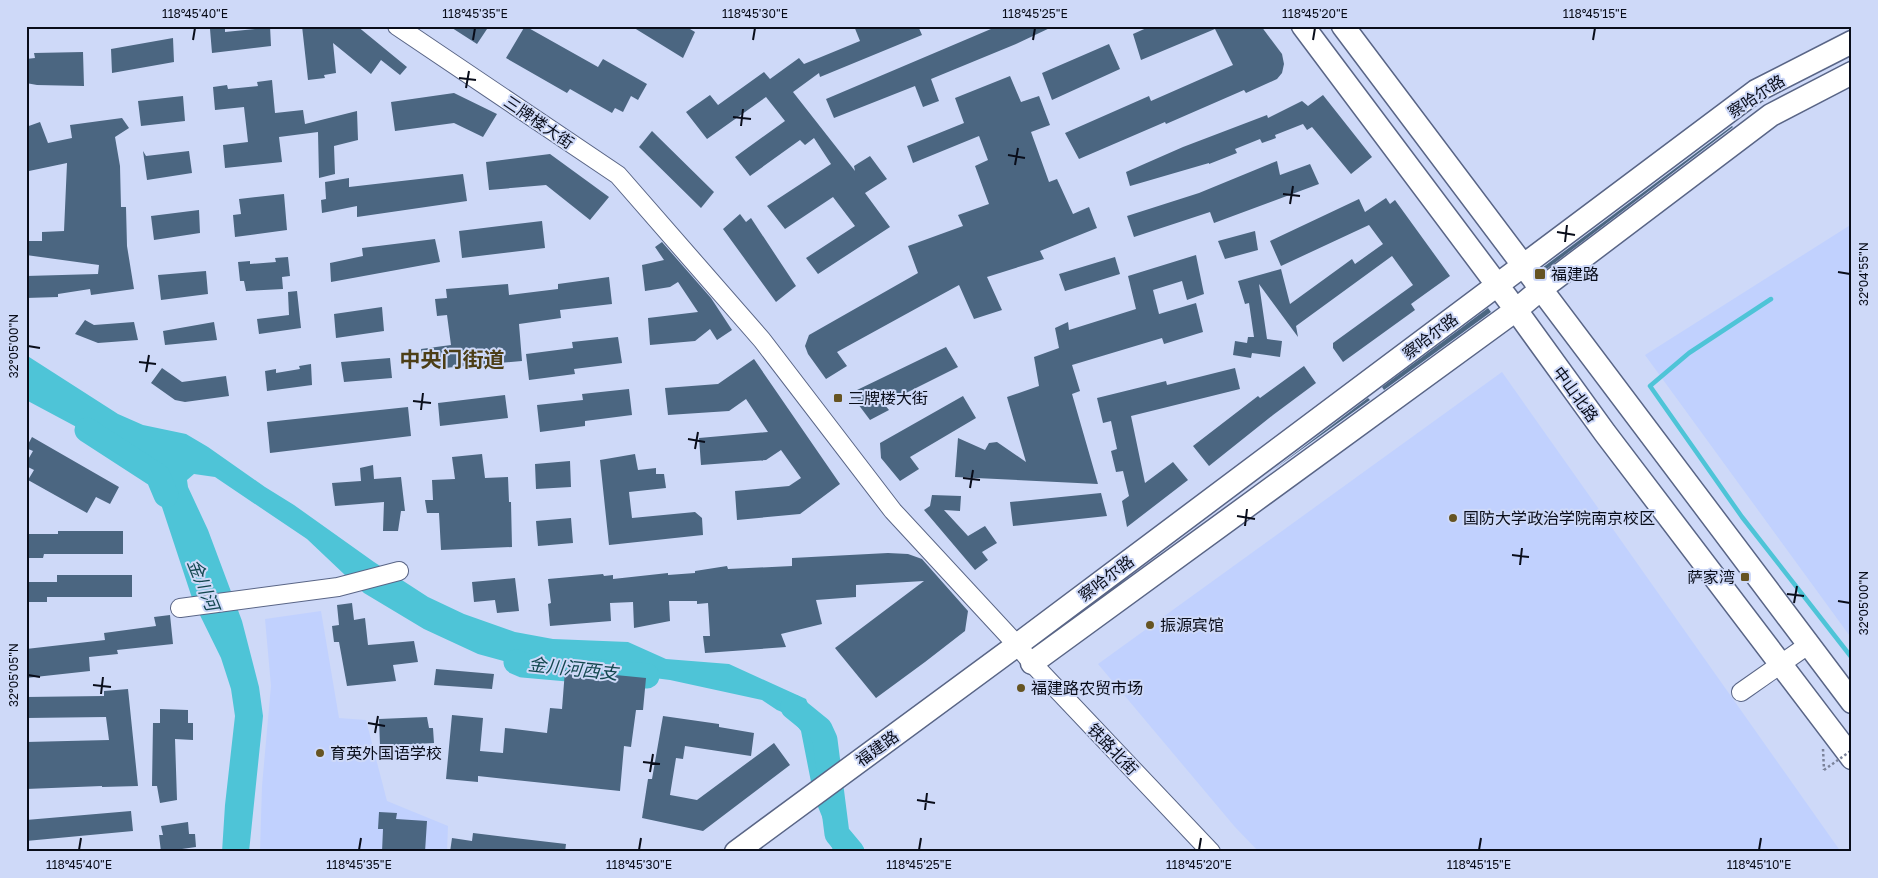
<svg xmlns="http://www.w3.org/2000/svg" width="1878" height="878" viewBox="0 0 1878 878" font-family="'Golos Text','Noto Sans SC',sans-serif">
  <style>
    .built { fill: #c1d1fe }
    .water { fill: #4ec4d7 }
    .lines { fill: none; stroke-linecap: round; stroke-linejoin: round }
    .stream { stroke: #4ec4d7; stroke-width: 4.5 }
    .river { stroke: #4ec4d7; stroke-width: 25 }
    .building { fill: #4b6681 }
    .minor-casing { stroke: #596586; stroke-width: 20 }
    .major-casing { stroke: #596586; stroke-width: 25 }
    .path { stroke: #7b839a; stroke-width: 2.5; stroke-dasharray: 2.5 2.5; stroke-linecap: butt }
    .minor { stroke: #fff; stroke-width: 18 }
    .major { stroke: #fff; stroke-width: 22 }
    .path-bridge { stroke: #7b839a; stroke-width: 2.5; stroke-dasharray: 2.5 2.5; stroke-linecap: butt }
    .ticks { fill: none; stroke: #090d1a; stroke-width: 2 }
    .poi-dot { fill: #665422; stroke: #ced9f8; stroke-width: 2 }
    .labels { text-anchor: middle; stroke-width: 4; stroke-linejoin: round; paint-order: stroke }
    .street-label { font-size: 16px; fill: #090d1a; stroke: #ced9f8 }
    .poi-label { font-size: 16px; fill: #090d1a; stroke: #ced9f8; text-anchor: start }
    .water-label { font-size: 18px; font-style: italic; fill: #13474f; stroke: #ced9f8 }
    .district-label { font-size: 21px; font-weight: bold; fill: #4c3e16; stroke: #ced9f8 }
    .neatline { fill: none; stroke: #090d1a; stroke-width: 2 }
    .ticks-label { font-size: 12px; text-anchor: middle; fill: #090d1a }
  </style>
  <rect width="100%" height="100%" fill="#ced9f8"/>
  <path class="built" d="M1852,224V639L1645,355Z
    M1502,372L1841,852H1259L1235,827L1098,664Z
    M321,611L339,718L366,720L387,801L448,826L447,852H260L262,786L271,686L265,619Z"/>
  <path class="water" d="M26,355L118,414L143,425L186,434L208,447L265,487L294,505L374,562L428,597L464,614L515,632L553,639L628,642L666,659L729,664L806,699L824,745L828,786L839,814L841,831L861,852H834L827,837L823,819L814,797L801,731L789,715L777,710L762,700L670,680L591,670L515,664L478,654L424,629L364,593L307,539L215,477L194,474L187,480L188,487L208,530L242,621L259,687L263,716L249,852H222L225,805L235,716L231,689L221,658L193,601L161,504L149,475L144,463L26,400Z"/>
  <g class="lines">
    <path class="stream" d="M1771,299L1689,353L1650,386L1742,517L1852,658"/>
    <path class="river" d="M87,430L158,476L166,495
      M516,662L523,665L647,676
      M793,707L820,729L825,740L837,834L852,852"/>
  </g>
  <path class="building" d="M255,26H270L271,46L212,53L210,29L225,28V32L255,29Z
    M302,26H357L407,67L400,75L381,60L371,74L333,43L336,73L324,75L325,78L308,80Z
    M449,26H489L477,44Z
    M525,26L598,67L603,59L647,84L638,100L631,96L623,112L615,108L612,113L570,89L567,93L506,58Z
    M631,26H685L695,32L683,58Z
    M854,26H918L922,35L820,77L819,73L793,92L855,171L854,166L870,156L887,179L865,193L890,227L818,274L806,258L855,226L833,197L785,229L767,206L831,164L814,138L805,145L800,140L750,176L735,157L785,121L766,97L707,139L686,112L710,95L718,105L764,72L770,79L799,58L804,64L860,41Z
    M998,26H1054L1016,44L931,79L939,101L923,107L915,86L834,118L826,99Z
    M1151,26H1261L1282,54L1284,64L1282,73L1277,79L1246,93L1244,90L1166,124L1165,122L1079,159L1065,133L1149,96L1151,101L1233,65L1215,29L1141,60L1133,34Z
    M173,38L174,62L112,73L111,49Z
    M1109,44L1120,69L1052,100L1042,73Z
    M83,52L84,86L37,85L26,83V59L35,58L34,53Z
    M1010,76L1021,102L1039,96L1050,125L1031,132L1049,182L1057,179L1073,214L1089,207L1097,228L1040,251L1044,259L987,277L1002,310L974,319L959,285L837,352L847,366L826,379L808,354L805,346L809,335L918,273L908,246L963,226L958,215L989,204L975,166L988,160L979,136L913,163L907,146L964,123L955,98Z
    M272,80L275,113L303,110L305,124L357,111L358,140L334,146L335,174L319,178L318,132L279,137L282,162L225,168L223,145L248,142L244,107L215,110L213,87L227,85L228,89L258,86L257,82Z
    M454,93L497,114L483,137L454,123L395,131L391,102Z
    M1323,95L1372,157L1351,174L1312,127L1307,130L1303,124L1275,135L1276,138L1262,143L1260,139L1235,149L1237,153L1209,164V163L1130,186L1126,172L1183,147L1267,115L1268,118L1302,101L1308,106Z
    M183,96L185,121L141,126L138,101Z
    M122,118L129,128L115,137L120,166L121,207H126L127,246L134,289L91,295L90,289L58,294V297L26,298V276L98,274L99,265L26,255V241H42V232L64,231L67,163L29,171L26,162V127L40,122L48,143L72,138L70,125Z
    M1732,126L1733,127L1544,271L1542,268Z
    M652,131L714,192L701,208L639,147Z
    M143,151L146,156L189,151L192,173L147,180Z
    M550,154L609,197L590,220L546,185L489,190L486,162Z
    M1277,161L1280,175L1310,164L1319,184L1214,223L1210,212L1134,237L1127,216L1199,193Z
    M463,174L467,201L357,217V206L322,213L321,200L326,199L325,182L349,178V187Z
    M284,194L287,230L235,237L233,215L241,214L239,199Z
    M1386,198L1390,204L1395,200L1450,276L1411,304L1415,310L1343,362L1333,348V343L1413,285L1392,256L1296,326L1298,337L1259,284L1267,339L1282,341L1280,357L1252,353L1251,358L1233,355L1235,341L1247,343L1248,337H1254L1249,303L1245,304L1238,281L1281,269L1290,304L1352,259L1355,264L1383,244L1369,225L1281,266L1270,241L1359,199L1365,212Z
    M199,210L200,233L154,240L151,216Z
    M740,214L746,222L751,218L796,286L776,302L723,229Z
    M542,221L545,248L462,258L459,231Z
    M1255,231L1258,250L1225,259L1218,241Z
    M435,239L440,262L331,282L330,263L363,256L362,248Z
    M662,242L711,298L732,330L717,340L710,329L695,341L650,345L648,318L698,312L678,282L670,287L645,291L642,265L664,260L655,247Z
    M1196,255L1204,294L1187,300L1182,281L1153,290L1159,314L1196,303L1203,332L1164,344L1162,338L1072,365L1080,391L1072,394L1098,484L955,477L958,438L985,450L989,443L997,442L1026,462L1007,397L1039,386L1034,357L1059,348L1055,328L1068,322L1069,330L1136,309L1128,276Z
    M288,257L290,276L282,277L283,289L246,291L244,281H240L238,262L250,261V264L276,262L275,258Z
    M1115,257L1120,274L1065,291L1059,274Z
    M206,271L208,294L161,300L158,275Z
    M609,277L612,304L560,310L561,318L519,324L522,361L444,368V365L424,367L421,349L451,345L447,315L437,316L435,299L447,298L446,289L508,284L509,295L558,289V284Z
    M297,291L301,328L259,334L257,319L289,315L288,292Z
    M382,307L384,331L336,338L334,314Z
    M1488,308L1491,312L1384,390L1382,387Z
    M85,320L94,325L134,322L138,340L98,343L75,334Z
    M214,322L217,340L165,345L163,331Z
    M618,337L622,363L574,369L575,374L529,380L526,354L573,348L572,342Z
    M946,347L958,367L884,404L889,410L870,420L858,404L857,390Z
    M390,358L392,378L344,382L341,362Z
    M754,359L840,484L800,514L737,520L735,491L789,486L801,478L781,450L766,460L701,465L699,438L768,432L746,399L729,411L668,415L665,388L718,384Z
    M311,364L312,385L267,391L265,371L276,369V373L300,369L299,366Z
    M1304,366L1316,383L1273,415L1209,466L1193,446L1258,396L1260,398Z
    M162,368L182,382L226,376L229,396L185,402L175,400L151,383Z
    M1235,368L1240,389L1131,416L1145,483L1173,462L1188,480L1127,527L1122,501L1129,496L1123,471L1116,472L1111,451L1117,449L1111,421L1103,423L1097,398L1166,381L1167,385Z
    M629,389L632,415L585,421V426L540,432L537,405L583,400L582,394Z
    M505,395L508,418L440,426L438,403Z
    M963,396L976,418L910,457L919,469L900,481L881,458L880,443Z
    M1368,398L1370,400L1273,470Z
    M408,407L411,436L270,453L267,422Z
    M32,437L119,487L110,504L96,497L87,513L28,480L34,470L26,466V463L33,451L26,448Z
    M482,454L485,478L508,477L509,502H511L512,547L441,550L439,513H427L425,500H433L432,480L455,479L452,457Z
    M635,454L638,470L656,468V474H664L666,488L629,492L632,518L695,512L702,518L703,535L609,545L600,460Z
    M570,461L571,487L536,489L535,464Z
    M373,465L374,479L401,477L405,511H401L398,531H383L384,502L335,506L332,483L361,481L360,468Z
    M1101,493L1107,516L1013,526L1010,502Z
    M932,495L961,496L960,511L944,510L968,536L985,526L997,543L982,552L988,560L975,570L924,510L930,506Z
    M571,518L573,543L538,546L536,521Z
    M58,531H123V554H44L43,558H26V534H58Z
    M888,553L908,554L922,559L968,611L965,631L925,662L876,698L835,648L924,581L856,585V597L816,600L822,624L781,634L786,647L705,653L703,636H710L708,603L697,604V601H669L670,621L634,628L633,602L610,603L611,621L550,626L548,604L551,603L548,579L603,574L604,576L613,575V579L668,573V575L695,573V571L727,566L728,569L792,566V558Z
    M57,575H132V597H47V602H26V582H57Z
    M515,578L519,611L497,613L495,600L474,602L472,582Z
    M352,603L354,620L365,618L368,645L414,641L418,662L393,665L396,681L347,686L339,642H334L332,626L339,625L337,605Z
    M170,615L173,644L117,650L118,654L89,657L90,671L26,678V649L105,640L104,633L156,626L154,617Z
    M436,669L494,674L492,689L434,685Z
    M565,670L646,678L643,710H636L631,747L624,746L620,791L478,776V782L446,779L452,715L483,718L480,751L503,753L505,728L547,733L550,708L562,709Z
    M128,689L138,786L102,787V786L26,789V742L109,740L106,717L26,718V697L104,696V691Z
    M160,709L188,710V723H193V740L175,739L177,800L160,803L157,786H152L153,723H160Z
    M663,716L719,724V727L754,733L751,756L685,746L683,759L676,758L670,795L697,800L774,743L790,765L703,831L642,818L648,779H652Z
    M427,717L429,728H433L434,743L380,746L379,719Z
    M131,811L133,831L26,841V820Z
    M379,812L397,813L396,819L427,821L425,852H382L383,829H378Z
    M188,822L189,834H195L196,847L161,852L159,835H163L161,826Z
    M473,833L566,844L565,852H450L452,838L472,841Z"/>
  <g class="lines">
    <defs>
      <path id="minor" d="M397,26L618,175L762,340L893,511L1017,645L1032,663L1211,852
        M180,608L338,587L399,571
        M1741,692L1808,645"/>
      <path id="major" d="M1303,26L1516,310L1605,433L1852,758
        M1343,26L1852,702
        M1032,663L1516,310L1541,289L1771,115L1852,73
        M736,852L1017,645L1756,91L1852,42"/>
    </defs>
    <use href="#minor" class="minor-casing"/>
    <use href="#major" class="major-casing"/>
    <path class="path" d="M1823,749L1824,770"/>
    <use href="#minor" class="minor"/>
    <use href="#major" class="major"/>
    <path class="path-bridge" d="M1824,770L1852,750"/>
  </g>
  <path class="ticks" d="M193,40L195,28M473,40L475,28M753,40L755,28M1033,40L1035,28M1313,40L1315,28M1593,40L1595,28M459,78L476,80M466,88L469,71M733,117L751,119M741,126L743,109M1008,155L1025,158M1015,165L1018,148M1283,194L1300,196M1290,204L1293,186M1557,232L1575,235M1565,242L1567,225M1838,272L1850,274M28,346L40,348M139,362L156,364M146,372L149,355M413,401L431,403M421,410L423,393M688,439L705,442M695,449L698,432M963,478L980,480M970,488L973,470M1237,516L1255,519M1245,526L1247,509M1512,555L1529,557M1520,565L1522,548M1787,594L1804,596M1838,601L1850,603M1794,603L1797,586M28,675L40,677M93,685L111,687M101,694L103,677M368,723L385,726M375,733L378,716M643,762L660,764M650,772L653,754M917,800L935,803M925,810L927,793M79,850L81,838M359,850L361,838M639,850L641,838M919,850L921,838M1199,850L1201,838M1479,850L1481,838M1759,850L1761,838"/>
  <g class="poi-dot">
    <rect x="1534" y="268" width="12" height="12" rx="2.5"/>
    <rect x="833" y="393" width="10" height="10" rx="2.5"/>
    <circle cx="1453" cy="518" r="5"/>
    <rect x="1740" y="572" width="10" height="10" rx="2.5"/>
    <circle cx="1150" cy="625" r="5"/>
    <circle cx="1021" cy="688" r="5"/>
    <circle cx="320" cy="753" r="5"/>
  </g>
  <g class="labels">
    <g class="street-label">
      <text transform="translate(1756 96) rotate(-33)" y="6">察哈尔路</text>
      <text transform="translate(539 122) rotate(34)" y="6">三牌楼大街</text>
      <text transform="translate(1430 336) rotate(-37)" y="6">察哈尔路</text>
      <text transform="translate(1576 394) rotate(54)" y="6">中山北路</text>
      <text transform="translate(1106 578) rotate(-37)" y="6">察哈尔路</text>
      <text transform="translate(877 748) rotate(-36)" y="6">福建路</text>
      <text transform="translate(1113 749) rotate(46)" y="6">铁路北街</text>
    </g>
    <g class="poi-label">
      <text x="1551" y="280">福建路</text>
      <text x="848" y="404">三牌楼大街</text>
      <text x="1463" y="524">国防大学政治学院南京校区</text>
      <text x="1735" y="583" text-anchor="end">萨家湾</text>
      <text x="1160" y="631">振源宾馆</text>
      <text x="1031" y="694">福建路农贸市场</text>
      <text x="330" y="759">育英外国语学校</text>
    </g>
    <g class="water-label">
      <text transform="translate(203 585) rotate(68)" y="6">金川河</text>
      <text transform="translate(573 669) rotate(6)" y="6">金川河西支</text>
    </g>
    <g class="district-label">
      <text x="452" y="367">中央门街道</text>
    </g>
  </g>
  <rect width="1878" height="878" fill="none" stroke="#ced9f8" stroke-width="55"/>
  <rect x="28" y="28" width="1822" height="822" class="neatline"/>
  <g class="ticks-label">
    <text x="195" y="18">118°45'40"E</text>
    <text x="475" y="18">118°45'35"E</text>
    <text x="755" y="18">118°45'30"E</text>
    <text x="1035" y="18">118°45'25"E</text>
    <text x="1315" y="18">118°45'20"E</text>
    <text x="1595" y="18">118°45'15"E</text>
    <text transform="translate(1864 274) rotate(-90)" y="4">32°04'55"N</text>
    <text transform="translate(14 346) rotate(-90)" y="4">32°05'00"N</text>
    <text transform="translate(1864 603) rotate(-90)" y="4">32°05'00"N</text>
    <text transform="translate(14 675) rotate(-90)" y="4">32°05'05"N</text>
    <text x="79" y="869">118°45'40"E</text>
    <text x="359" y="869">118°45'35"E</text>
    <text x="639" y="869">118°45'30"E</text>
    <text x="919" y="869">118°45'25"E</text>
    <text x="1199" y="869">118°45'20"E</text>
    <text x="1479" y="869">118°45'15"E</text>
    <text x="1759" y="869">118°45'10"E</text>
  </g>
</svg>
